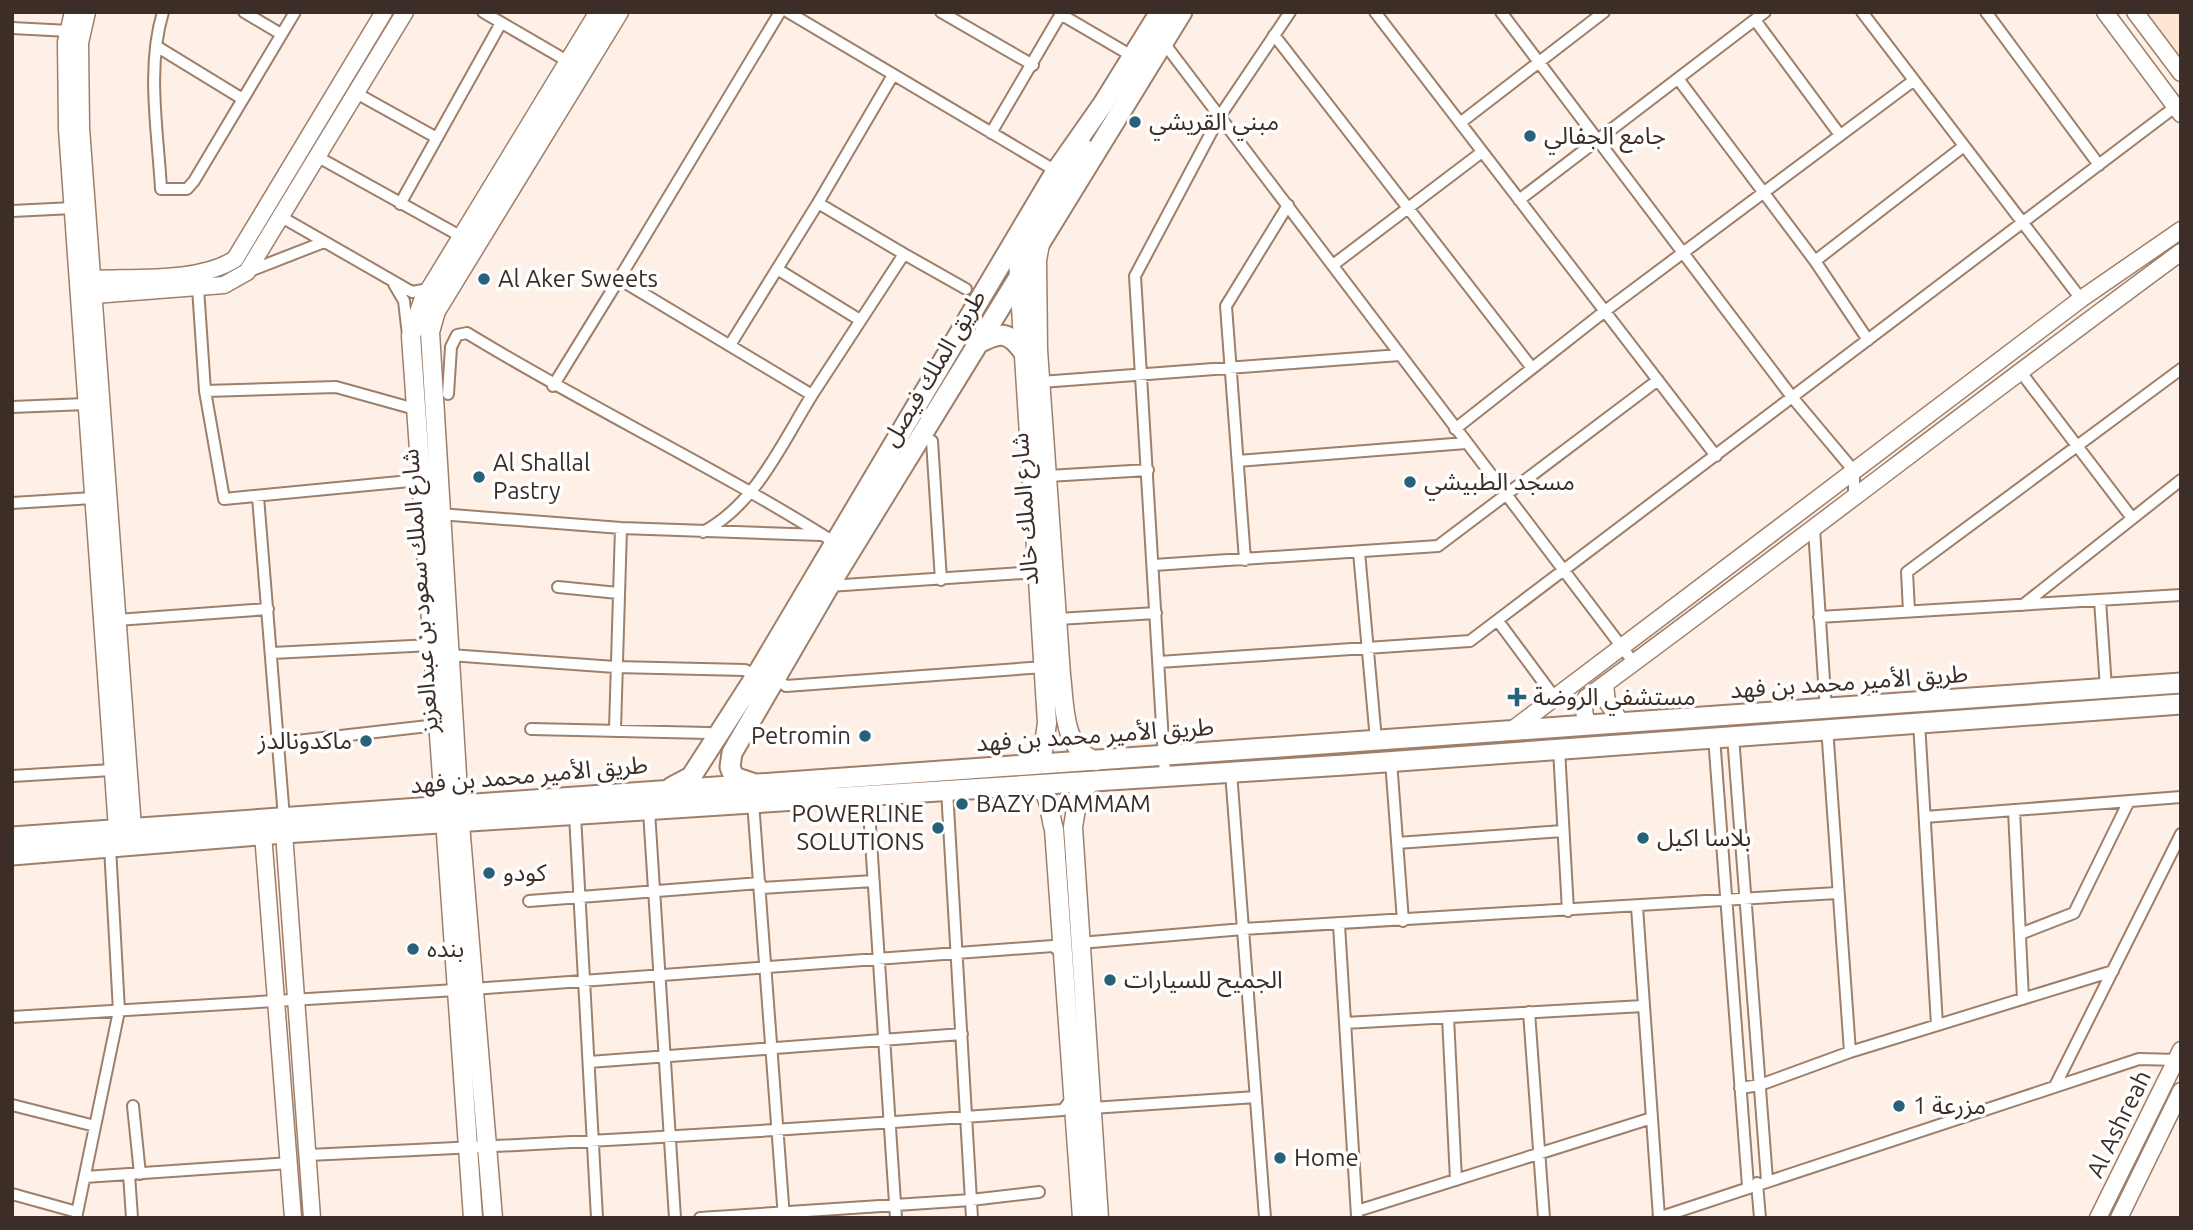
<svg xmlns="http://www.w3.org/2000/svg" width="2193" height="1230" viewBox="0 0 2193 1230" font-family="Ubuntu,'Noto Sans Arabic',sans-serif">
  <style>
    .built { fill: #fee5d4 }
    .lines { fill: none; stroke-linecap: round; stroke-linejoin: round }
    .street-casing { stroke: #9e7f6a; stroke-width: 14 }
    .secondary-casing { stroke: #9e7f6a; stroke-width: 19 }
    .primary-casing { stroke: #9e7f6a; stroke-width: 21 }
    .highway-casing { stroke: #9e7f6a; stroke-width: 23 }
    .street { stroke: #fff; stroke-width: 10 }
    .secondary { stroke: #fff; stroke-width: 16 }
    .primary { stroke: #fff; stroke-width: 18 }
    .highway { stroke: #fff; stroke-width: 19 }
    .poi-dot { fill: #27627a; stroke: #fff; stroke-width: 2.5 }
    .labels { text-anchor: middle; stroke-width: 7; stroke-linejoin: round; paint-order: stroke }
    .poi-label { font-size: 24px; fill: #3c2e26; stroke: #fff; text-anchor: start }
    .street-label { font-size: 24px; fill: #3c2e26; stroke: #fff }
  </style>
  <rect width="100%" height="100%" fill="#fff0e7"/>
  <path class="built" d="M2147,12H2181V57Z"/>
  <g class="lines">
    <defs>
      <path id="street" d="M163,12C146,68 158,132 161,189H187L194,181L295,12
        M244,12L281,34
        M483,12L569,62
        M788,12L1056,171
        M941,12L1033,65
        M1375,12L1716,456
        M1501,12L1792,397L1854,471V496
        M1862,12L2081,299
        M1986,12L2099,165
        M1062,15L1132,56
        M1755,20L1840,135
        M12,28L69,31
        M1274,35L1532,368
        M1164,43L1634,663
        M156,46L241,98
        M1679,80L1815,261L1868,340
        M356,93L437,138
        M1460,123L1604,12
        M991,133L1062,12
        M318,157L462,237
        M1519,200L1765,12
        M818,203L893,75
        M400,204L501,23
        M12,211L73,208
        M278,215L412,292L429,289
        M904,254L966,289
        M1815,261L1964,146
        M1333,265L1482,152
        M777,269L860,320
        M247,272L324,242
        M619,279L780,12
        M394,284L404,301L408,335
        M198,288L205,391L224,499L420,480
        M730,345L818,203L904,254L812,395
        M2020,371L2132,518
        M1041,382L1400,355
        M553,386L619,279L812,395C782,443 756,504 703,532
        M205,391L336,387L415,409
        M448,394L451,347L457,335L467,333C588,407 717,468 837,544
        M12,407L86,404
        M1455,429L1605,311L1913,81
        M923,436L932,441L941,580
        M1238,461L1466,443
        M1048,476L1148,470
        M258,497L284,818
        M12,503L93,498
        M439,514L621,528L821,535
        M1814,529L1826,711
        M1359,552L1376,740
        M1245,560L1226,306L1288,205
        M1154,565L1438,546L1658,380
        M829,586L1037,572
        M558,587L618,593
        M2100,600L2106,688
        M2023,605L2181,480
        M1909,611L1907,572L2181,369
        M1819,617L2181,595
        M1058,619L1156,613
        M117,620L268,609
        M1498,621L1555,698
        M272,653L432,645
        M450,655L615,667L745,670L756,676
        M1159,662L1470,641L2175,107
        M775,678L786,686L1044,667
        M1919,722L1937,1025
        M1827,727L1850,1052
        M531,729L709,733
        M615,729L621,528
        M1733,736L1767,1180
        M1714,737L1748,1186
        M279,743L437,725
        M1559,749L1568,911
        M1391,761L1403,921
        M1231,772L1265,1218
        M12,776L112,770
        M1165,776L1135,276L1220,116L1290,12
        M947,790L972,1218
        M868,796L896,1218
        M753,802L784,1218
        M2014,810L2023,999
        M649,811L675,1218
        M575,815L597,1218
        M1925,817L2181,797
        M1397,843L1563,831
        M761,888L873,881
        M529,901L760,883
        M1637,907L1659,1217
        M1339,925L1357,1216
        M2020,934L2074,913L2129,801
        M1080,943L1243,929L1837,893
        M473,989L1053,946L1064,955
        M1529,1012L1544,1218
        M12,1017L456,990
        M1448,1017L1456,1180
        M1345,1023L1643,1006
        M589,1062L962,1034
        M2055,1086L2181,834
        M1740,1088L1760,1085L1850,1052L2113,971
        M12,1105L95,1126
        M133,1106L140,1174
        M1092,1108L1256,1097
        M308,1155C560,1144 811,1129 1063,1110L1073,1097
        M129,1174L132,1218
        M85,1177L289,1163
        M1757,1183L1760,1218
        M12,1194L77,1212
        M1357,1211L1652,1118
        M76,1218L119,1011L110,847
        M700,1218L971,1200L1039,1192
        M1658,1218L2139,1059L2179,1060"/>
      <path id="secondary" d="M73,12L66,42L67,129L117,829
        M87,12L80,43L81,128L133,828
        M2105,12L2181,114
        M2135,12L2181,73
        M86,283L93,279C136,277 200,282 235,259L384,12
        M87,292L94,295L224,285L247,272L405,12
        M1605,685L1607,702L1621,722
        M1587,725L1584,711L1586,698C1786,551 1981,399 2181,252
        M1512,730L2081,299L2181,230
        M284,833L312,1218
        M263,834L293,1218
        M2098,1218L2181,1050
        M2119,1218L2181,1091"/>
      <path id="primary" d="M1040,244L1037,260L1038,350L1061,675C1065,707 1062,748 1096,761
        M1028,765L1043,751L1047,723L1018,260L1023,246L1083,147
        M1095,781L1079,790L1073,827L1099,1218
        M1031,785C1053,790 1048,812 1054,829L1082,1218
        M473,1218L411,336L423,301L599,12
        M493,1218L460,824L430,332L436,311L619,12"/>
      <path id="highway" d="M979,343C999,332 1008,331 1022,350
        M752,783L734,777L730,767L732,753L829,586L1182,12
        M672,787L691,777L756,676L1056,171L1103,104L1160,12
        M12,837L2181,683
        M12,855L284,833L1344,765L2181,704"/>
    </defs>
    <use href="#street" class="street-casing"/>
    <use href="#secondary" class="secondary-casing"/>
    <use href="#primary" class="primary-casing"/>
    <use href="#highway" class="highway-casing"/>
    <use href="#street" class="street"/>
    <use href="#secondary" class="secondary"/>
    <use href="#primary" class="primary"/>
    <use href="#highway" class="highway"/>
  </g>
  <g class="poi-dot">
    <circle cx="1135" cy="122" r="7"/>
    <circle cx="1530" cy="136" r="7"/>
    <circle cx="484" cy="279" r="7"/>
    <circle cx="479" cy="477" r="7"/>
    <circle cx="1410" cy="482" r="7"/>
    <path d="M1513.5 686.5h7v7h7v7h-7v7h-7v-7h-7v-7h7z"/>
    <circle cx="865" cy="736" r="7"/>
    <circle cx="366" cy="741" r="7"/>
    <circle cx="962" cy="804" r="7"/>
    <circle cx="938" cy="828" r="7"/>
    <circle cx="1643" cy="838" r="7"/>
    <circle cx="489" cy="873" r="7"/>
    <circle cx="413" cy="949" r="7"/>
    <circle cx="1110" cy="980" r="7"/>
    <circle cx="1899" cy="1106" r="7"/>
    <circle cx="1280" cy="1158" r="7"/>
  </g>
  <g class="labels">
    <g class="poi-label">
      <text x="1149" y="130">مبني القريشي</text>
      <text x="1544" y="144">جامع الجفالي</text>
      <text x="498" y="287">Al Aker Sweets</text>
      <text x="493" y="471">Al Shallal<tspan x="493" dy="28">Pastry</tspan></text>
      <text x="1424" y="490">مسجد الطبيشي</text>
      <text x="1533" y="705">مستشفي الروضة</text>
      <text x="851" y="744" text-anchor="end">Petromin</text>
      <text x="352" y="749" text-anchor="end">ماكدونالدز</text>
      <text x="976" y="812">BAZY DAMMAM</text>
      <text x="924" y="822" text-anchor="end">POWERLINE<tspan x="924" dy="28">SOLUTIONS</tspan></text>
      <text x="1657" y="846">بلاسا اكيل</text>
      <text x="503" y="881">كودو</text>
      <text x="427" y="957">بنده</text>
      <text x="1124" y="988">الجميح للسيارات</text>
      <text x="1913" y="1114">مزرعة 1</text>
      <text x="1294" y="1166">Home</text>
    </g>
    <g class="street-label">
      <text transform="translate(934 368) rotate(-59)" y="8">طريق الملك فيصل</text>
      <text transform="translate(1025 509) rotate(-94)" y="8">شارع الملك خالد</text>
      <text transform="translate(420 591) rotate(-94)" y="8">شارع الملك سعود بن عبدالعزيز</text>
      <text transform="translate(1849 682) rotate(-4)" y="8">طريق الأمير محمد بن فهد</text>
      <text transform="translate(1095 735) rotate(-4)" y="8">طريق الأمير محمد بن فهد</text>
      <text transform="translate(529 775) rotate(-5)" y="8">طريق الأمير محمد بن فهد</text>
      <text transform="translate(2119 1124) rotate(-64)" y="8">Al Ashreah</text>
    </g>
  </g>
  <rect width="2193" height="1230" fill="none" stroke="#3c2e26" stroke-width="28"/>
</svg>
